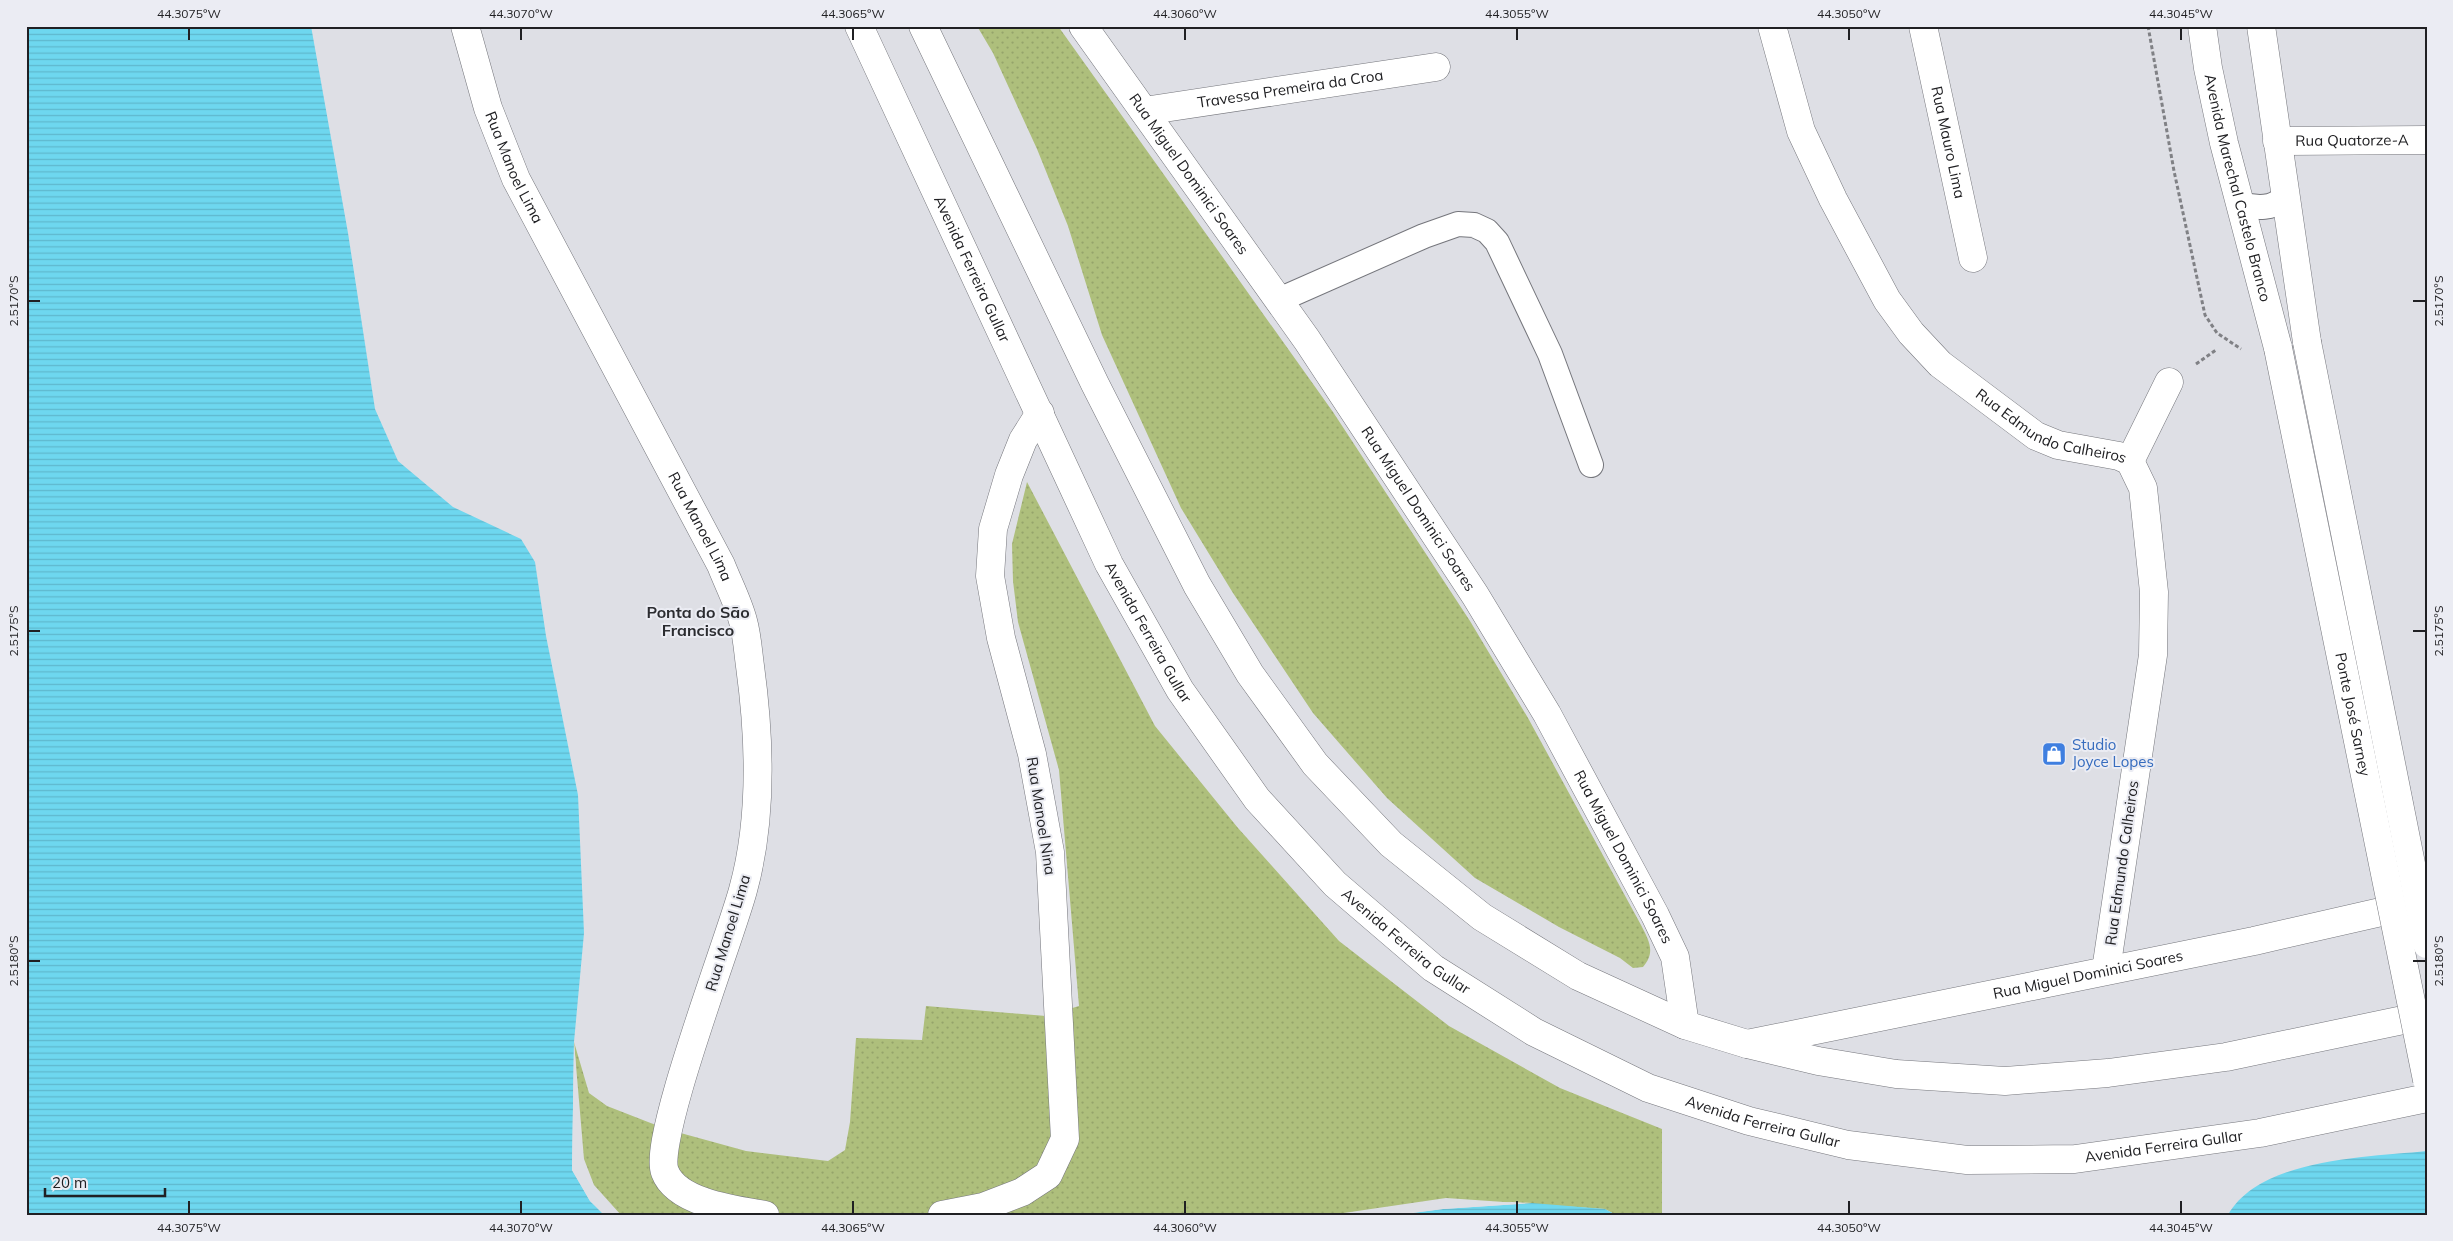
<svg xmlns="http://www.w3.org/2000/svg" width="2453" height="1241" viewBox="0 0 2453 1241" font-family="Mulish,sans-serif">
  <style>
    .park { fill: url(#park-dots) }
    .water { fill: url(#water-rules) }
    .pier { fill: #dedfe5 }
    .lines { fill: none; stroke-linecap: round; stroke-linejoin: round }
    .lane-casing { stroke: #75767c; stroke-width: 26 }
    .street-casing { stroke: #75767c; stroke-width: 29 }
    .secondary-casing { stroke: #75767c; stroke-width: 29 }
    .primary-casing { stroke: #75767c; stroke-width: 29 }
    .path { stroke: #808185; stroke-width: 3; stroke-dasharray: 4 2.5; stroke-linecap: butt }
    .lane { stroke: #fff; stroke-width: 24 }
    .street { stroke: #fff; stroke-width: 28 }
    .secondary { stroke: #fff; stroke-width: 28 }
    .primary { stroke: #fff; stroke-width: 28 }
    .primary-bridge-casing { stroke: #75767c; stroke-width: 29; stroke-linecap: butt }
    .primary-bridge { stroke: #fff; stroke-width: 28 }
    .ticks { fill: none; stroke: #202023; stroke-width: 2 }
    .labels { text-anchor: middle; stroke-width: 4; stroke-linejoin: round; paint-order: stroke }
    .street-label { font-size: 15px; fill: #202023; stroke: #ebecf3 }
    .shop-label { font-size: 15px; fill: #366cbe; stroke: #ebecf3; text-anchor: start }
    .neighbourhood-label { font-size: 16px; font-weight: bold; fill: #2b2c30; stroke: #ebecf3 }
    .neatline { fill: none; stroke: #202023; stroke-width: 2 }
    .ticks-label { font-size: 12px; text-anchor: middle; fill: #202023 }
  </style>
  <defs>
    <pattern id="park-dots" width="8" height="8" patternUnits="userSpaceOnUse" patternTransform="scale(1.25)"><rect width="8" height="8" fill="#aebf7c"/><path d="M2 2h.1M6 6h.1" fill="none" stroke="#95a46b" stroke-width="1.8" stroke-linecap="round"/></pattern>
    <pattern id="water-rules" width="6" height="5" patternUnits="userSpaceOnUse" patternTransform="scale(1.25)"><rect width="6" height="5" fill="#6ed7ef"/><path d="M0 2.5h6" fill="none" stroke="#5fb8cd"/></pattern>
  </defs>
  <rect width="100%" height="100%" fill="#dedfe5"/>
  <path class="park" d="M977,26H1058L1333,412L1470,621L1528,718L1641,925C1649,941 1656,952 1643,967L1633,968L1620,958L1559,927L1475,878L1387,798L1313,713L1233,593L1181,508L1102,335L1068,226L1037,149L993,53Z
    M1027,482L1155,726L1238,828L1339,941L1449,1026L1560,1088L1662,1129V1215H1616L1605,1209L1446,1198L1330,1215H621L594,1185L584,1159L574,1042L589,1093L607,1106L666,1129L746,1151L828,1161L845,1150L850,1122L856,1038L922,1040L926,1006L1046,1016L1079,1006L1059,770L1018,622L1013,581L1012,544Z"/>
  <path class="water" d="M26,26H311L348,233L375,409L398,461L453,507L521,539L535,562L546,636L578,795L584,933L574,1042L572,1170L590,1201L604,1215H26Z
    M2427,1151V1215H2228C2260,1158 2369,1157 2427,1151Z
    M1532,1203L1605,1209L1616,1215H1398L1443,1209Z"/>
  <path class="pier" d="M574,1042L576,1068L575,1170L592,1200L606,1215L590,1201L572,1170Z
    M1512,1202L1532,1203L1443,1209L1395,1215L1398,1212L1443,1206Z"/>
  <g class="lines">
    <defs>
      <path id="lane" d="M2241,204C2255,208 2275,210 2284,196
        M1279,300L1424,236L1458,224L1474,225L1487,231L1497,242L1550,354L1591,465"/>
      <g id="street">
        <path id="s1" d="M465,26L488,108L516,179L721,565C728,583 738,602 743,621C747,635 748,651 750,666C760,739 763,818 743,890C731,936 652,1140 665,1172C677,1203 735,1210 765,1215"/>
        <path id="s2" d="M1083,26L1307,340L1475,595L1547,714L1655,915L1675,957L1685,1025"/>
        <path id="s3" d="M1772,26L1801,131L1833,199L1887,300L1911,333L1940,364L2036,436L2058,445L2119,456L2130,461L2143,488L2154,592L2153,655L2106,970"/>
        <path id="s4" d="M1923,26L1973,258"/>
        <path id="s5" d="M1144,111L1436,67"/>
        <path id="s6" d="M2277,141L2427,140"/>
        <path d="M2130,461L2169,382"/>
        <path id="s7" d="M1747,1044L2254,941L2416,904"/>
        <path d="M942,1215L983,1207L1022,1192L1048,1175L1065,1139L1050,852L1032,754L1001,638L990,576L993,529L1009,475L1023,440L1040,413"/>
      </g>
      <g id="secondary">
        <path id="s8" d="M859,26L1109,564L1180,690L1257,799L1335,884L1433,968L1534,1032L1648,1088L1749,1121L1848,1145L1967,1160L2075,1159L2260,1133L2427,1098"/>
        <path d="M923,26L1095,384L1197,585L1250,674L1315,764L1391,844L1482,917L1578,976L1685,1025L1747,1044L1818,1061L1896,1074L2005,1081L2108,1073L2226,1057L2427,1015"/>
      </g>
      <g id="primary">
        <path id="s9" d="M2202,26L2208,68L2224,143L2278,348"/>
        <path d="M2261,26L2307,342"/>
      </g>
    </defs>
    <use href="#lane" class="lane-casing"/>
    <use href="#street" class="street-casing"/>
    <use href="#secondary" class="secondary-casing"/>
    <use href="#primary" class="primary-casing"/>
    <path class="path" d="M2148,26L2174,171L2205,315L2217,333L2241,349
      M2196,364L2216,350"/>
    <use href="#lane" class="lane"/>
    <use href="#street" class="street"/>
    <use href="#secondary" class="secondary"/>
    <use href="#primary" class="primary"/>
    <defs>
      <g id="primary-bridge">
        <path d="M2307,342L2427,944"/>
        <path id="s10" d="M2278,348L2427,1080"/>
      </g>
    </defs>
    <use href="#primary-bridge" class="primary-bridge-casing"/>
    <use href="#primary-bridge" class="primary-bridge"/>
  </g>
  <path class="ticks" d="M189,28V40M521,28V40M853,28V40M1185,28V40M1517,28V40M1849,28V40M2181,28V40M28,301H40M2413,301H2426M28,631H40M2413,631H2426M28,961H40M2413,961H2426M189,1201V1214M521,1201V1214M853,1201V1214M1185,1201V1214M1517,1201V1214M1849,1201V1214M2181,1201V1214"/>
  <defs>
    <symbol id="shop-square" viewBox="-11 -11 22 22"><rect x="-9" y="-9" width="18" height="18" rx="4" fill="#3f7fe0" stroke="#ebecf3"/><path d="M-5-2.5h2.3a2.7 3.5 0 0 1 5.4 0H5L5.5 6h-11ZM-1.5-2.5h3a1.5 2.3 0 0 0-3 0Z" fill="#fff"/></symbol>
  </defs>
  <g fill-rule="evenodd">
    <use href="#shop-square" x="2040" y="740" width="28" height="28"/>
  </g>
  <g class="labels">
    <g class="street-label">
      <text dy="5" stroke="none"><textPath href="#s5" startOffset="148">Travessa Premeira da Croa</textPath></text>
      <text dy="5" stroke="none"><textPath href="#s6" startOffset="75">Rua Quatorze-A</textPath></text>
      <text dy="5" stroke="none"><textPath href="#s4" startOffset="119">Rua Mauro Lima</textPath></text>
      <text dy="5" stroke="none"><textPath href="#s1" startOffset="150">Rua Manoel Lima</textPath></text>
      <text dy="5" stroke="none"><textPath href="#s2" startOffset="182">Rua Miguel Dominici Soares</textPath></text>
      <text dy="5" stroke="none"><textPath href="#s9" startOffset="166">Avenida Marechal Castelo Branco</textPath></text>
      <text dy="5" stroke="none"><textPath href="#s8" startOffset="268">Avenida Ferreira Gullar</textPath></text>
      <text dy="5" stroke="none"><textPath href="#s3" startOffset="512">Rua Edmundo Calheiros</textPath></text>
      <text dy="5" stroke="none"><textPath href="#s2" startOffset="588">Rua Miguel Dominici Soares</textPath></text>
      <text dy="5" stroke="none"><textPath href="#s1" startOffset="555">Rua Manoel Lima</textPath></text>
      <text dy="5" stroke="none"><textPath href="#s8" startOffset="672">Avenida Ferreira Gullar</textPath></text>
      <text dy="5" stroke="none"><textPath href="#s10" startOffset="374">Ponte José Sarney</textPath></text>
      <text transform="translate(1041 816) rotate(81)" y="5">Rua Manoel Nina</text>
      <text dy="5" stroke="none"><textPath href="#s2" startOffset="992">Rua Miguel Dominici Soares</textPath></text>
      <text transform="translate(2122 863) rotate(-82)" y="5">Rua Edmundo Calheiros</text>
      <text transform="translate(728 933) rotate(-73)" y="5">Rua Manoel Lima</text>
      <text dy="5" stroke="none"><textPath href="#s8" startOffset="1078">Avenida Ferreira Gullar</textPath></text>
      <text dy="5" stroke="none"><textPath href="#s7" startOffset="348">Rua Miguel Dominici Soares</textPath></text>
      <text dy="5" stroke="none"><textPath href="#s8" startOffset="1482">Avenida Ferreira Gullar</textPath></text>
      <text dy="5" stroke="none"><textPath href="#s8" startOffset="1888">Avenida Ferreira Gullar</textPath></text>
    </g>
    <g class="shop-label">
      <text x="2072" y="750">Studio<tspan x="2072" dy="17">Joyce Lopes</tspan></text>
    </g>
    <g class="neighbourhood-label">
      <text x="698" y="618">Ponta do São<tspan x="698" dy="18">Francisco</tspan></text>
    </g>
  </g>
  <rect width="2453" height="1241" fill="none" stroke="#ebecf3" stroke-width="55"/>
  <path d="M45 1188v8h120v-8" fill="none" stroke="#202023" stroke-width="2.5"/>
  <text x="52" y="1188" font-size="15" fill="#202023" stroke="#ebecf3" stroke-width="4" paint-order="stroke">20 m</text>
  <rect x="28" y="28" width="2398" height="1186" class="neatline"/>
  <g class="ticks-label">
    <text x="189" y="18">44.3075°W</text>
    <text x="521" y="18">44.3070°W</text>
    <text x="853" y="18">44.3065°W</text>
    <text x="1185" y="18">44.3060°W</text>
    <text x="1517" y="18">44.3055°W</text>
    <text x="1849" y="18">44.3050°W</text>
    <text x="2181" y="18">44.3045°W</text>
    <text transform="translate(14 301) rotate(-90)" y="4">2.5170°S</text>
    <text transform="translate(2439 301) rotate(-90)" y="4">2.5170°S</text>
    <text transform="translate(14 631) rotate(-90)" y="4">2.5175°S</text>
    <text transform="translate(2439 631) rotate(-90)" y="4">2.5175°S</text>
    <text transform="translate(14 961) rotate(-90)" y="4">2.5180°S</text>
    <text transform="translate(2439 961) rotate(-90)" y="4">2.5180°S</text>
    <text x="189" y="1232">44.3075°W</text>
    <text x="521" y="1232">44.3070°W</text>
    <text x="853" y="1232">44.3065°W</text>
    <text x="1185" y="1232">44.3060°W</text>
    <text x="1517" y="1232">44.3055°W</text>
    <text x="1849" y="1232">44.3050°W</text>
    <text x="2181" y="1232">44.3045°W</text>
  </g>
</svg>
